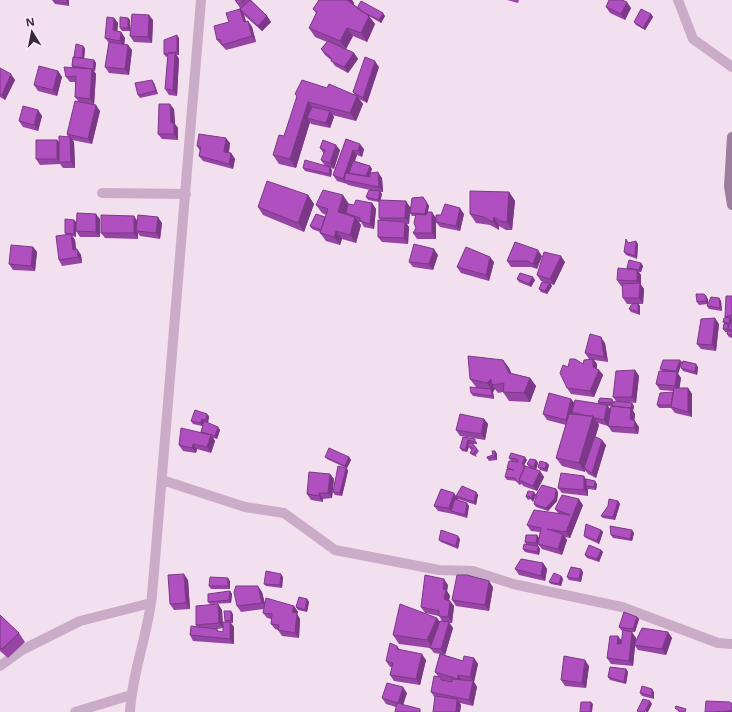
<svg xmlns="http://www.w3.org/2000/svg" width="732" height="712" viewBox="0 0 732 712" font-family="'Noto Sans',sans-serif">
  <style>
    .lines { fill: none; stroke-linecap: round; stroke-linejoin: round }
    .street { stroke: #caacc8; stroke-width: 10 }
    .secondary { stroke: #9d7d9d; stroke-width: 10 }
    .wall { fill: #9745a5; fill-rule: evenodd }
    .shaded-wall { fill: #7b3886 }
    .building { fill: #b050c0; stroke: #7b3886 }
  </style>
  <rect width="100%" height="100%" fill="#f2e0ef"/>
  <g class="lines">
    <path class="street" d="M678,0L693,39L732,67
      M102,193L186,194
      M162,480L245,507L284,513L335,550L439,570L473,571L513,584L622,607L718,643L732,644
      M0,666L22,650L80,621L151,603
      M75,712L131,695
      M130,712C132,672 148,635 152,595C169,397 185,199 201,0"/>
    <path class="secondary" d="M732,137L729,186L732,205"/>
  </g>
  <path class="wall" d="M69,0V6L55,4L53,1Z
    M235,0H251L267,16L271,22L262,31L244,15L246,22L248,21L252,27L256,42L226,50L217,40L229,22L240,8Z
    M319,0H352L354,3V5L357,8L385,16L381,23L369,16L375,24L367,42L353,36L346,49L354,53L358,59L348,73L335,66L331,60L325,55L321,49L327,42L315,37L309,28L316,13L313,9Z
    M507,0H519L518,3Z
    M606,7L631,8L625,20L610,13Z
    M651,14L653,17L645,30L636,25L634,22Z
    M114,18L118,23L117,31L121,32L125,38L124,44L128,45L132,50L129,75L109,73L105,67L109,43L105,38Z
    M128,18L130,20V31H122L120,28Z
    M153,20L152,43L134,42L130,36Z
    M179,38V55H177L179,59L177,96L169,95L165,89L168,56L166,57L164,54Z
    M85,48L84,59L94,60L96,63L95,71H94L96,74L94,105L100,111L92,144L72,140L74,142L75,168H63L60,164L40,165L36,159L57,140L59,142L68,137L67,134L78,101L75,97V82H70L66,77L73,68L72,66L75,58L74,57Z
    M379,67L367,103L359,99L363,104L356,121L332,115L334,117L330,128L311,124L310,122L296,168L279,164L273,155L284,136L297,97L295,94L327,88L355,95L353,92Z
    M0,68L15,80L5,100L0,97Z
    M58,71L62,77L57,96L38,91L34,85Z
    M154,83L158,94L140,98L138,95Z
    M174,109L175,124L178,128V140L162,139L158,134Z
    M38,110L42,116L38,131L23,127L19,121Z
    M346,139L364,149L362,157L357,155L355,161L370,166L372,169L370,173L382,178L383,192H380L382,194L380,200L410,207L423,197L429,206L427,213L436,218V239H417L413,233L416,228L415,216H412L410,213L409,224H407L409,227L408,244L382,242L378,237L381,221L379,218V202L368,200L366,197L370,190L348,185L347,184L337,181L333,175Z
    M230,143L229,153H231L235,159L233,169L203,161L199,156L200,151L197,146Z
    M320,148L340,150L334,169L331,168L332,170L331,177L305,171L303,168L325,166L321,160L324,154Z
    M509,192L515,201L512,230H506L499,226V230L490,225L476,223L470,214Z
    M308,195L314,204L304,232L263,215L258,207Z
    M372,203L376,209L374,229L364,227L361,222H359L361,225L356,243L342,239L340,245L326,241L320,233V232L312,229L310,226L325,217L326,215L322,213L316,205L349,204L354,205Z
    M464,214L460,231L440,227L436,222L441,215Z
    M134,216L137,221L162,223L160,239L140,236L138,233V239L105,238L101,233Z
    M100,219V237H80L76,231Z
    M74,220L76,222V237L72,236L75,240L76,250L77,249L81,255L82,263L62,266L59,260L66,235L65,233Z
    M628,243L638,244L637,259L626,255L624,252Z
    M33,247L37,252L35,271L13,270L9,264Z
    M438,255L433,270L413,267L409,262Z
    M542,256L537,269L531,267H511L507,261Z
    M494,262L489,281L461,273L457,267Z
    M565,262L554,285L550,284L552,286L547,294L541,292L539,289L546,283L541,281L537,275Z
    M641,263L643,266L641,272H639L641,275V285L644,289L643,304H638L640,306V315L631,312L629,309L637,304H627L623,298L622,286H621L617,280L627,269V268Z
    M517,279L535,280L531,287L519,282Z
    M732,296V319H731L732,320L731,323H732V338L729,337L727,334V332H725L723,329L724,324L723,322L726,317Z
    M719,298L721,301L722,311L709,309L707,306L708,304L699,305L697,302L708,299V304Z
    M719,324L716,351L701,349L697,344Z
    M605,343L608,362L594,360L597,364V369L599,370L603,375L594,397L571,394L567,388L583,364L589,359L585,353Z
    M503,360L509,368L511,373L530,378L536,386L530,402L509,401L503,392L498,393L495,389L493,392L494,399L473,396L471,393L476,387L470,379Z
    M682,362L678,374L681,378L679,388H688L692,394V417L675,413L671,408H659L657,405L673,392V393V391L660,390L656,384L662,371L660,369Z
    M698,367L697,375L683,371L681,368Z
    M635,370L639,376L636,403L627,402L634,406L633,411L635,414L634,421L639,427L638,434L612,432L608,426L598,423L599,425L595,439L606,445L596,478L588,474L585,470V472L562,466L556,458L566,425L547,420L543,414L571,399L574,403L599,404L598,402L612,399L614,402L616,401L613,397ZM608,406H612L610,409Z
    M209,416L208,423L218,427L220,430L217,439L213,438L215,441L211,453L197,449L196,453L183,451L179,445L201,432L203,424L202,426L193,424L191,421Z
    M484,419L488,424L485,440L460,436L456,430Z
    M463,437L477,442V444H473L479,451L476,455L477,457L472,455L470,453L472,450L470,449L469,447L467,452L462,451L460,448Z
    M495,451L497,454V460L489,461L487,458L493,455Z
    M325,457H349L351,460L347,468L348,471L342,496L335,495L333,492L346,468L327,459Z
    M509,458L527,460L524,465L526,466L529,467L527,464L536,460L538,463L536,470L540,471L544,477L537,491L523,486L522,484L519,485L517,481L507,480L505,477L508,469L507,468L518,462L511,461Z
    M547,463L549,465L547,472L540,470L538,467Z
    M330,474L334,479L332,498L323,499V502L311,500L307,494Z
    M586,479L597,484L596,490L588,489V496L562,493L558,488Z
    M476,492L478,495L476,505L458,499V500L469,506L467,518L453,514L438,511L434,506L456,496Z
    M534,492L536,495L533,502L531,499L528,500L526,497Z
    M558,492L557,501L548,511L536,507L534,504Z
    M618,501L620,504L615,520L603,518L601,516L608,506Z
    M583,505L570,538L565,537L567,540L562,555L542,549L538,544V546H535H538L540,549L539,555L525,552L523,549L526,544L525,542L537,535L539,538L540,532L531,531L527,525L558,513L555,509Z
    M601,530L603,532L599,544L586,538L584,536Z
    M634,533L632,541L613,538L611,535Z
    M460,539L458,549L441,542L439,540Z
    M601,550L603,552L599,562L587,558L585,555Z
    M543,563L547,569L545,581L519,575L515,569Z
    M581,569L583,572L581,582L569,580L567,577Z
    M561,576L563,579L561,586L551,584L549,582Z
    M283,577L282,588L266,586L264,584Z
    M188,580L190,609L174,610L170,604Z
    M230,581V589H211L209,586Z
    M448,585L447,591L450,596L449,600L450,601L454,606L452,623H449L453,628L445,655L441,654L463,661L474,658L478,664L474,682L477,687L473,706L460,703L461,705L460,712H433L435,698L431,692L438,676L435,672L440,654L434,653L430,648L399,644L393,635L437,618L440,622L442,621L439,616L425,613L421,607Z
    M493,587L489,611L456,606L452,600Z
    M230,591L232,594L231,603L210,604L208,602Z
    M262,592L265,604L294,606L298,612L297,614L300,619L299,638L282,636L278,630L275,629L271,624V619L267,618L263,613L264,609L241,612L237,606Z
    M307,599L309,602L307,612L298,610L296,607Z
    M218,604L222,610L223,628L217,629L218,631L223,632L225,622V621L233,614V623H231L234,627V644L193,641L190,635L197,627L196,625Z
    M0,615L19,633L25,642L8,658L0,651Z
    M637,617L639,619L635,632H631L636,638V641L668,632L672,638L666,655L638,650L635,646L633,666L611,664L607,658L622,641L623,631L621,630L619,627Z
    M400,650L426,660L420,685L394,681L390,675L392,667H390L386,661Z
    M589,666L586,688L565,686L561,680Z
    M626,669L628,672L626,684L610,680L608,677Z
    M654,692V699L642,696L640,693Z
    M407,693L403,705L396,707L386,704L382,698Z"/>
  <path class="shaded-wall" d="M67,0H69V6L67,3Z
    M347,0H352L354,3L353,9Z
    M627,2L631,8L625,20L621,14Z
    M240,9L244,15L248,28L244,22Z
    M383,13L385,16L381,23L379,20Z
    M651,14L653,17L645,30L643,28Z
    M149,15L153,20L152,43L148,37Z
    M267,16L271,22L262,31L258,26Z
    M369,16L375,24L367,42L361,33Z
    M114,18L118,23L117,36L113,30Z
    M128,18L130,20V31L128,28Z
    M248,21L252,27L256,42L252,36Z
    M347,28L353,36L346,49L340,41Z
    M121,32L125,38L124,47L120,41Z
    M177,35L179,38V55L177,52Z
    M128,45L132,50L129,75L125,69Z
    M83,46L85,48L84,60L82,58Z
    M175,53L179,59L177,96L173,90Z
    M354,53L358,59L348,73L344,67Z
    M94,60L96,63L95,71L93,69Z
    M375,61L379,67L367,103L363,98Z
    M92,69L96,74L94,105L90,99Z
    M58,71L62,77L57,96L53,90Z
    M11,74L15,80L5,100L2,95Z
    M152,80L154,83L158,94L156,91Z
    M357,96L363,104L356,121L350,113Z
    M308,102L314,110L307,118L310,122L296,168L290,159Z
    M170,104L174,109L175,124L178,128V140L174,134L171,123Z
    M96,105L100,111L92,144L88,139Z
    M38,110L42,116L38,131L34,125Z
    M330,111L334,117L330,128L326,123Z
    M70,137L74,142L75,168L71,162Z
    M226,138L230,143L228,157L224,152Z
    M57,140L61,145L60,162L57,159Z
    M360,144L364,149L362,157L358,151Z
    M336,145L340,150L334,169L330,163Z
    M353,150L357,155L350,173L344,180L347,184L343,179Z
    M231,153L235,159L233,169L229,164Z
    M370,166L372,169L368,181L366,178Z
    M330,167L332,170L331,177L329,174Z
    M378,172L382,178L383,192L379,187Z
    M380,191L382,194L380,203L378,200Z
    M509,192L515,201L512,230L507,222Z
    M308,195L314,204L304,232L298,223Z
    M343,195L349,204L344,220L338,212Z
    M406,201L410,207L409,224L405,218Z
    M372,203L376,209L374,229L370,224Z
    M427,203L429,206L427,217L425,214Z
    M460,208L464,214L460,231L456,226Z
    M432,212L436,218V239L432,233Z
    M96,214L100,219V237L96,232Z
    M134,216L138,222L136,231L138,233V239L134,233Z
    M158,217L162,223L160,239L156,233Z
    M355,217L361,225L356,243L350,235Z
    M494,217L499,226V230L493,222Z
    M74,220L76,222V237L74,234Z
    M405,222L409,227L408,244L404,238Z
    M336,231L342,239L340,245L334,237Z
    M71,234L75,240L77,256L73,250Z
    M636,241L638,244L637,259L635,256Z
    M33,247L37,252L35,271L31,266Z
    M77,249L81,255L82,263L78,257Z
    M434,249L438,255L433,270L429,264Z
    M538,250L542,256L537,269L533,264Z
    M561,256L565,262L554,285L550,279Z
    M490,257L494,262L489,281L486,275Z
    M641,263L643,266L641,272L639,270Z
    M637,270L641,275V285L644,289L643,304L639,298L640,285L637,281Z
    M533,277L535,280L531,287L529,284Z
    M550,283L552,286L547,294L545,291Z
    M706,296L708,299V304L706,301Z
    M719,298L721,301L722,311L720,308Z
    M638,303L640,306V315L638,312Z
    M730,317L732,320L731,326L729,323Z
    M715,318L719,324L716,351L712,345Z
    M601,337L605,343L608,362L604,357Z
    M593,359L597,364V372L593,367Z
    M503,360L509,368L515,381L509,373Z
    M680,360L682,362L678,374L676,371Z
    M696,364L698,367L697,375L695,372Z
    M599,370L603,375L594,397L590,391Z
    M635,370L639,376L636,403L632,397Z
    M677,372L681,378L679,392L675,386Z
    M530,378L536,386L530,402L524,393Z
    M491,379L492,385L495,389L493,392L494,399L492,396L491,389L487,383Z
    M688,388L692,394V417L688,412Z
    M571,399L575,404L572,412V413L570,426L566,420Z
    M632,403L634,406L633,411L635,414L634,424L630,419Z
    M607,405L611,410L608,426L604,420Z
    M207,414L209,416L208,423L206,420Z
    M593,416L599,425L585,469L584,468L585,470V472L579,463Z
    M202,419L204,421L202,426L200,423Z
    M484,419L488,424L485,440L481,434Z
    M635,421L639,427L638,434L634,428Z
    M218,427L220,430L217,439L215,436Z
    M211,435L215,441L211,453L207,447Z
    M468,440L470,443L467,452L465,450Z
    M602,440L606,445L596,478L592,473Z
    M193,444L197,449L196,453L192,448Z
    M495,451L497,454V460L495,457Z
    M349,457L351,460L347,468L345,466Z
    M525,457L527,460L524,465L526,467L523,473L522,464Z
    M536,460L538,463L536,470L534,467Z
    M547,463L549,465L547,472L545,469Z
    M346,468L348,471L342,496L340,493Z
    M540,471L544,477L537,491L533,486Z
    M330,474L334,479L332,498L328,493Z
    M584,476L588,482L586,486L588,489V496L584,490Z
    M595,481L597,484L596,490L594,487Z
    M556,489L558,492L557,501L548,511L546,508Z
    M476,492L478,495L476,505L474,502Z
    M534,492L536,495L533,502L531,499Z
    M319,493L323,499V502L319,496Z
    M454,493L458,499L454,512L451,511L449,508Z
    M579,499L583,505L570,538L566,532Z
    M618,501L620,504L615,520L613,517Z
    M467,503L469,506L467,518L465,515Z
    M601,530L603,532L599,544L597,541Z
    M632,530L634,533L632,541L630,539Z
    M563,534L567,540L562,555L558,549Z
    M537,535L539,538L538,546L536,543Z
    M458,536L460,539L458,549L456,546Z
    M538,546L540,549L539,555L537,552Z
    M601,550L603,552L599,562L597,559Z
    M543,563L547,569L545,581L541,576Z
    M581,569L583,572L581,582L579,579Z
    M184,574L188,580L190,609L186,603Z
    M281,574L283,577L282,588L280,585Z
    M561,576L563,579L561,586L559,584Z
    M228,578L230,581V589L228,586Z
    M444,579L448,585L447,591L450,596L448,604L444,599L443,589Z
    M489,581L493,587L489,611L485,605Z
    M258,586L262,592L266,608L262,603Z
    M230,591L232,594L231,603L229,600Z
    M307,599L309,602L307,612L305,610Z
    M450,601L454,606L452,623L448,617Z
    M218,604L222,610L223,628L219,623Z
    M294,606L298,612L297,614L300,619L299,638L295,633L292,612Z
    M231,611L233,614V623L231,620Z
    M637,617L639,619L635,632L633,629Z
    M437,618L443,626L433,648L427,640Z
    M230,622L234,627V644L230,639Z
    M449,622L453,628L445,655L441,649Z
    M632,632L636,638V645H634L635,646L633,666L629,661Z
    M668,632L672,638L666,655L662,649Z
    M618,636L622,641L621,649L617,644Z
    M397,646L401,651L397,649Z
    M422,654L426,660L420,685L416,679Z
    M474,658L478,664L474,682L477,687L473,706L469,700L473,681L470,677Z
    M585,660L589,666L586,688L582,683Z
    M626,669L628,672L626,684L624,682Z
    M458,675L462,680V685L458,679Z
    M403,687L407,693L402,708L398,703Z
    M652,689L654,692V699L652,696Z
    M457,699L461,705L460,712H456Z
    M650,701L652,704L648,712H646L645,711Z
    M591,702L593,704L592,712H590Z"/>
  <path class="building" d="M53,0H67V3L53,1Z
    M235,0H245L238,4Z
    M250,0L267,16L258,26L240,9L244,22L248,21L252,36L222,45L220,39L217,40L214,26L229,22L226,13L240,9Z
    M319,0H347L369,16L361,33L347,28L340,41L309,28L317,12L313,9Z
    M609,0H622L627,2L621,14L606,7Z
    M361,1L383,13L379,20L361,11L357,8Z
    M641,9L651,14L643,28L634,22Z
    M132,14L149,15L148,37L130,36Z
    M107,17L114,18L113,30L121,32L120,41L105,38Z
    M120,17L128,18V28H120Z
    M177,35V52L164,54V40Z
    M328,41L354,53L344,67L331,61L332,59L321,49Z
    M109,42L128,45L125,69L105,67Z
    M76,44L83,46L82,58L74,57Z
    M168,53H175L173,90L165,89Z
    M73,57L94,60L93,69L72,66Z
    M365,57L375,61L363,98L353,92Z
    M39,66L58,71L53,90L34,85Z
    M64,67L92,69L90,99L75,97L76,76L66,77Z
    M0,68L11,74L2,95L0,94Z
    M152,80L156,91L138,95L135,83Z
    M302,80L327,88L329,84L357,96L350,113L308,102L290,159L273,155L279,135L284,136L297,96L295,94Z
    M75,101L96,105L88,139L67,134Z
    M159,104H170L171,123H174V134H158Z
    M23,106L38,110L34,125L19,121Z
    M312,107L330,111L326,123L307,118Z
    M199,134L226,138L224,152L231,153L229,164L199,156L201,147L197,146Z
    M59,136L70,137L71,162H59Z
    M346,139L360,144L358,151L353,150L343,179L333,175Z
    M36,140H57V159H36Z
    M323,140L336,145L330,163L321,160L325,150L320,148Z
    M305,160L330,167L329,174L303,168Z
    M353,161L370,166L366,176L349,173Z
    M378,172L379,187L344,180L346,173L370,177V173Z
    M267,181L308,195L298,223L258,207Z
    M323,190L343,195L338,212L355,217L350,235L336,231L334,237L320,233L328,209L316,205Z
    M369,190L380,191L378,200L366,197Z
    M470,191L509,192L507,222L500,221L494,217L493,222L484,217L470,214Z
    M423,197L427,203L425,214L410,213L412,198Z
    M356,200L372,203L370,224L360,221V218L346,213L348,204L354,205Z
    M379,200L406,201L405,218H379Z
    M445,204L460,208L456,226L436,222V215H441Z
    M428,212H432V233H413L416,228L414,223L416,214L426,215Z
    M77,213L96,214V232L76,231Z
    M316,214L325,217L321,230L310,226Z
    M101,215L134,216V233H101Z
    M138,215L158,217L156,233L136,231Z
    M65,219L74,220V234L65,233Z
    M378,220L405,222L404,238L378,237Z
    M71,234L73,250L77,249L78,257L59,260L56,236Z
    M626,239L628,243L636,241L635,256L624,252Z
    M515,242L538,250L533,264L527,261H507Z
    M414,244L434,249L429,264L409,262Z
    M11,245L33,247L31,266L9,264Z
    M466,247L490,257L486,275L457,267Z
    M544,252L561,256L550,279L537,275Z
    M629,260L641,263L639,270L627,268Z
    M618,268L637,270V281L617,280Z
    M520,273L533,277L529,284L517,279Z
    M542,282L550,283L545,291L539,289Z
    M640,283L639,298H623L622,284Z
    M696,294H704L706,296V301L697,302Z
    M726,296H732V315L725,317Z
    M711,297L719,298L720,308L707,306Z
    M638,303V312L629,309L632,304Z
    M730,317L729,323L723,322L724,318Z
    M715,318L712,345L697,344L701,319Z
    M730,323H732V330L728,329Z
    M724,324H728V329H723Z
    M728,331H732V335L727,334Z
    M590,334L601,337L604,357L585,353Z
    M468,356L503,360L509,373L530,378L524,393L503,392L504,383L492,385L491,379L487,383L470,379Z
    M570,359H575L583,364L584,360L593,359V367L599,370L590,391L567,388L560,373L563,365L568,367Z
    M663,360H680L676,371L660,369Z
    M683,361L696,364L695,372L681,368Z
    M635,370L632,397H613L616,371Z
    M659,371L677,372L675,386L656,384Z
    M470,387L491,389L492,396L471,393Z
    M674,388H688V412L671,407Z
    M673,392L671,405H657L660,393Z
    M549,393L571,399L566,420L543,414Z
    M600,398L612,399V403L598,402Z
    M575,400L607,405L604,420L594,418L593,416H586L572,412Z
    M616,401L632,403L631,409V408L612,406V403Z
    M611,406L631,408L630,419L635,421L634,428L608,426Z
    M195,410L207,414L206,420L202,419L200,423L191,421Z
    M460,414L484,419L481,434L456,430Z
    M569,414L593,416L579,463L556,458Z
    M204,421L218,427L215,436L201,432Z
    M181,428L211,435L207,447L193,444L192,448L179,445Z
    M463,437L475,439V442L468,440L465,450L460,448Z
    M596,437L602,440L592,473L584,468L594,439Z
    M471,442L477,449L474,452L475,454L470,453L473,448L468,446V443L470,444Z
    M329,448L349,457L345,466L325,457Z
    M492,451H495V457L487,458V457L493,455Z
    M511,453L525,457L522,464H524V469L522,474H521V476L519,480L520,481L517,482L515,478L505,477L507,469L514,470L507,468L509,461L518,462L517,459L509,458Z
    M530,459L536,460L534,467L527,464Z
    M540,461L547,463L545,469L538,467Z
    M338,466L346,468L340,493L333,492Z
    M525,466L540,471L533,486L519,480Z
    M309,472L330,474L328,493H319V496L307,494Z
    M561,473L584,476V490L558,488Z
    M586,479L595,481L594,487L586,486Z
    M542,485L556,489L555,498L546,508L534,504L537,493Z
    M462,486L476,492L474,502L456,496Z
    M441,489L454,493L449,508L434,506Z
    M528,491L534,492L531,499L529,496L526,497Z
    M562,495L579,499L566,532L547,529L563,534L558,549L538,544L541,528L527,525L534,510L570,515L555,509Z
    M455,499L467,503L465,515L451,511Z
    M609,499L618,501L613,517L601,516L608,506Z
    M586,524L601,530L597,541L584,536Z
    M610,526L632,530L630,539L611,535Z
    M441,530L458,536L456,546L439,540Z
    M526,535H537L536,543L525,542Z
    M524,544L538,546L537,552L523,549Z
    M589,545L601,550L597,559L585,555Z
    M521,559L543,563L541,576L515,569Z
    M571,567L581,569L579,579L567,577Z
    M266,571L281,574L280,585L264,584Z
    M554,573L561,576L559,584L549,582Z
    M184,574L186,603L170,604L168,575Z
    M425,575L444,579L443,589L446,590L444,599L450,601L448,617L439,616V611L421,607Z
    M457,575H467L489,581L485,605L452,600Z
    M210,577L228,578V586H209Z
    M236,586H258L262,603L237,606L234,592Z
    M230,591L229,600L208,602V594Z
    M299,597L307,599L305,610L296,607Z
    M266,598L294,606L292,612L297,613L295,633L278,630L279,625L271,624L272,614L263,613Z
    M218,604L219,623L196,625V606Z
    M400,604L437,618L427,640L393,635Z
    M224,611H231V620L225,621Z
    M624,612L637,617L633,629L619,627Z
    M0,615L19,633L2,649L0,648Z
    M440,621L449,622L441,649L430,648Z
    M223,622H230V639L190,635L191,626L217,629V631L223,632Z
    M642,628L668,632L662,649L634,645Z
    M623,630L632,632L629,661L607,658L610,636H618L617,644H621Z
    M390,643L397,646V649L422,654L416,679L390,675L393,663L386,661Z
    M440,654L463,661L464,656L474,658L470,677L458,675V679L435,672Z
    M564,656L585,660L582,683L561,680Z
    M610,667L626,669L624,682L608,677Z
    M434,676L441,677V680L452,682V679L473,681L469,700L431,692Z
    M387,683L403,687L398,703L382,698Z
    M642,686L652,689V696L640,693Z
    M435,696L457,699L456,712H433Z
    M643,699L650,701L645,711L644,712H639L637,711Z
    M706,701L730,702L732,704V711L705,712Z
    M581,702H591L590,712H580Z
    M397,703L420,709V712H395Z
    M676,706L686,709L685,712H679V711L675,708Z
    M730,711H732V712H723Z"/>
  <g transform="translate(32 32) rotate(350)" stroke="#f9ecf7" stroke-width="3" paint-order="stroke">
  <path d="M0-3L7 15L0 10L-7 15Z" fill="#372a38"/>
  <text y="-6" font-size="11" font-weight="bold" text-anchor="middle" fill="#372a38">N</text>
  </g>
</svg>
